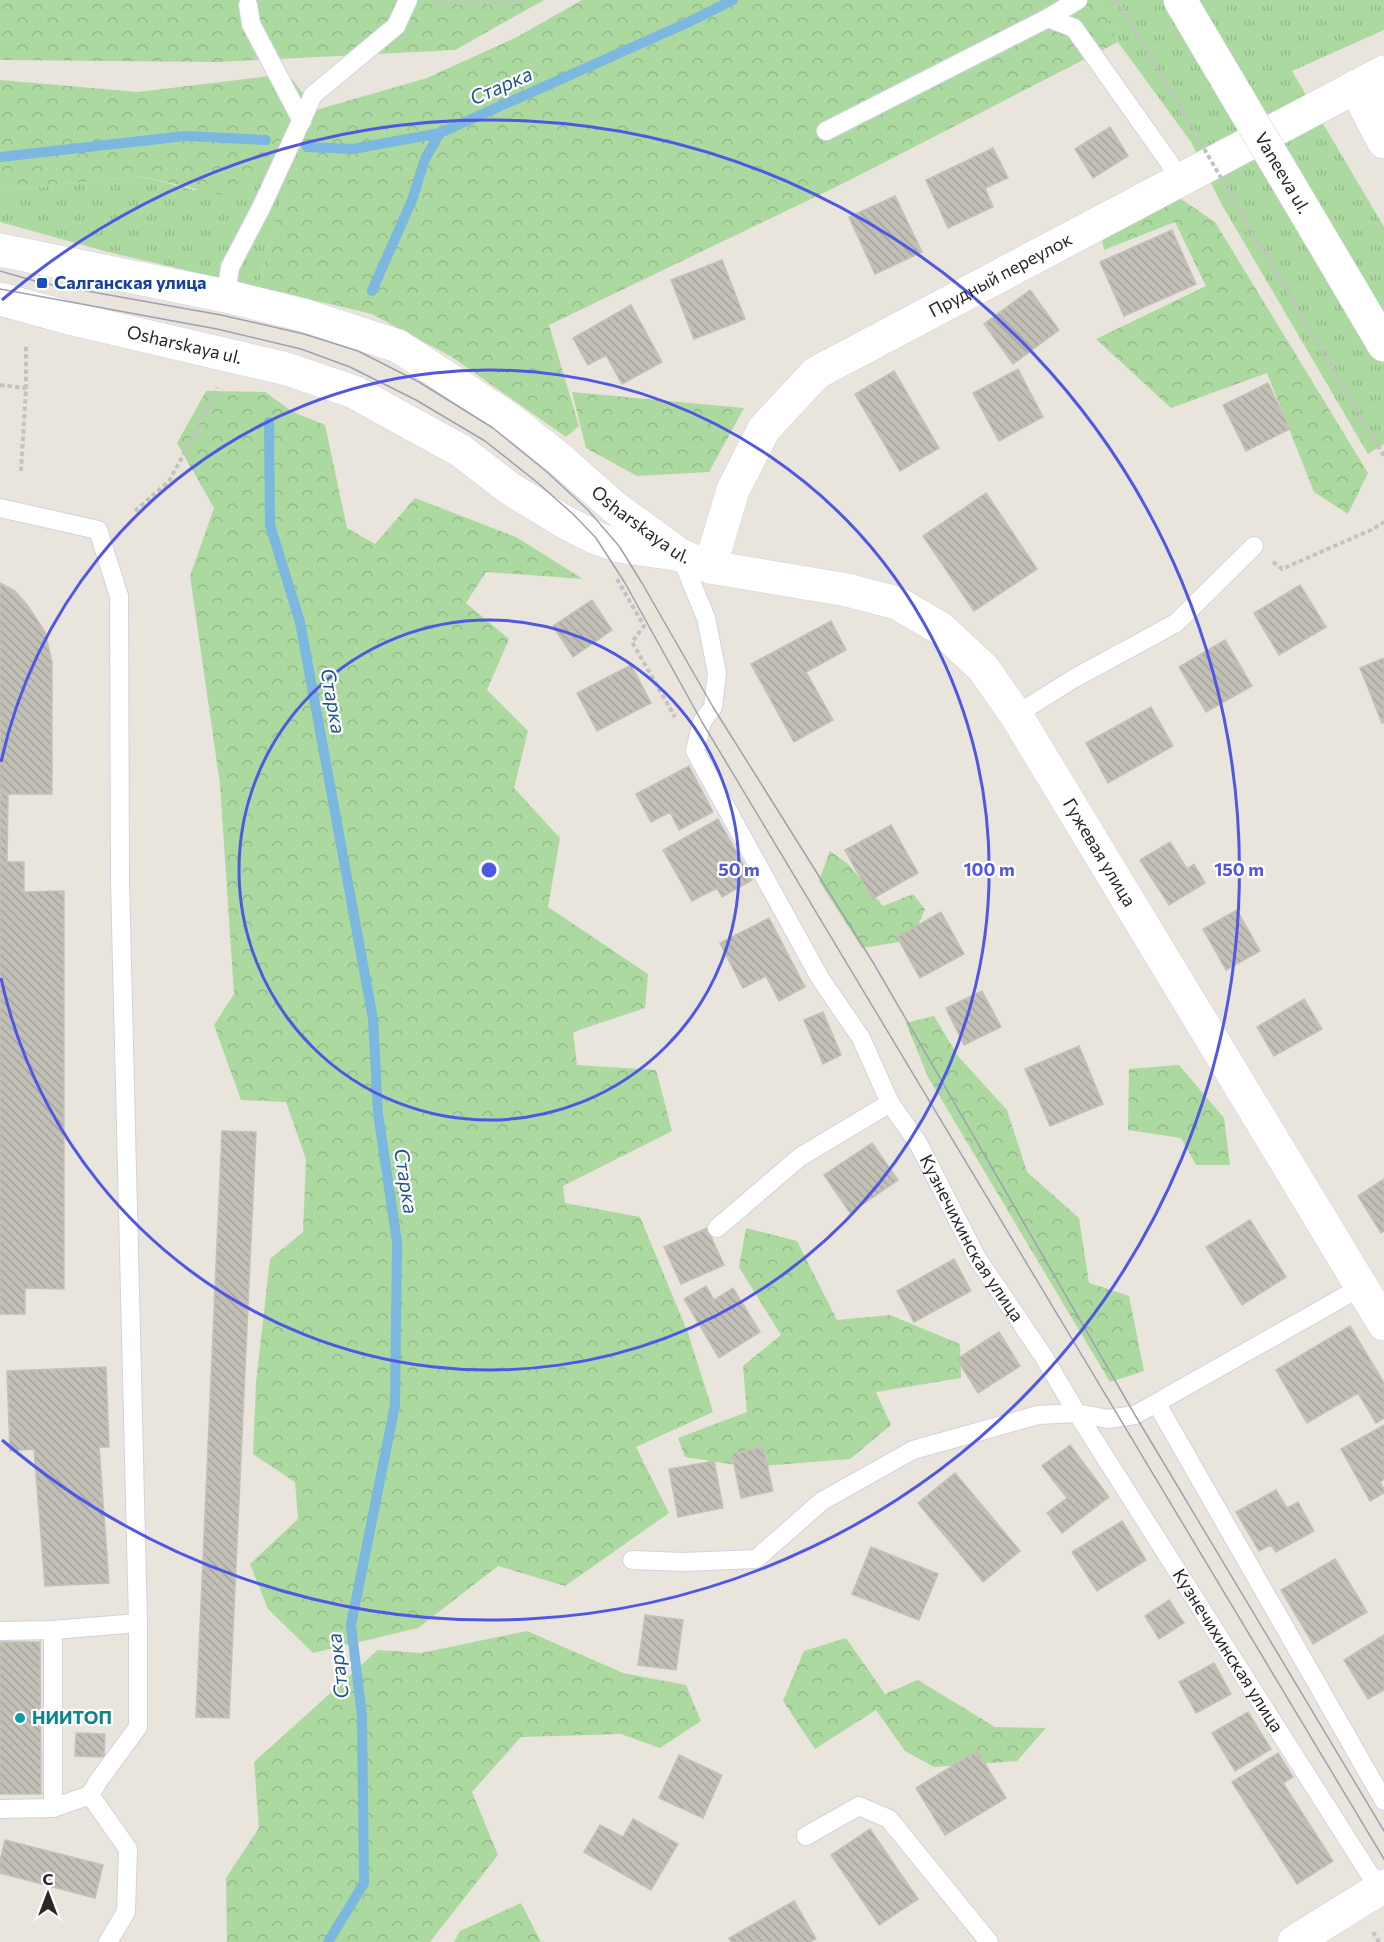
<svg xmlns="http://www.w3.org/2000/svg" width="1384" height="1942" viewBox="0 0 1384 1942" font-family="Commissioner,sans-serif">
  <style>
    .grass { fill: url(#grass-tufts) }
    .forest { fill: url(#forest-crowns) }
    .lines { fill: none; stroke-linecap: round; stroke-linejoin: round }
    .stream { stroke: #7bb7df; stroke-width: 10 }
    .building { fill: url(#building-back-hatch); stroke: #c4c1b6; stroke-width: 1.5 }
    .service-casing { stroke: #d1d2e0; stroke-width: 20 }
    .minor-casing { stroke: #d1d2e0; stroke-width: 34 }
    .tertiary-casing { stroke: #d1d2e0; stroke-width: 34 }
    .path { stroke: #c3c3c3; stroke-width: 4; stroke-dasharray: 4.5 3; stroke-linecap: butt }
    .service { stroke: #fff; stroke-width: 18 }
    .minor { stroke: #fff; stroke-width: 33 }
    .tertiary { stroke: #fff; stroke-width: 33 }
    .tram { stroke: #a0a0b0; stroke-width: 1.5 }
    .secondary-bridge-casing { stroke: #d1d2e0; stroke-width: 34; stroke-linecap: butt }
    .path-bridge { stroke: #c3c3c3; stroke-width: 4; stroke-dasharray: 4.5 3; stroke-linecap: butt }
    .secondary-bridge { stroke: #fff; stroke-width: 33 }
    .ring { fill: none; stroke: #4f57e3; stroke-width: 3 }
    .transit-dot { fill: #1a4fb4; stroke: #fff; stroke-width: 2 }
    .culture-dot { fill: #0f9aa8; stroke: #fff; stroke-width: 2 }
    .labels { text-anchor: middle; stroke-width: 4.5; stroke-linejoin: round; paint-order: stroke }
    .street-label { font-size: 18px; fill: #282828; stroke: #fff }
    .transit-label { font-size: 18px; font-weight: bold; fill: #164399; stroke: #fff; text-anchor: start }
    .culture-label { font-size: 18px; font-weight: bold; fill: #0d838f; stroke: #fff; text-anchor: start }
    .water-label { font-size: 20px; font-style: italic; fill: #1e5587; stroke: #fff }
    .centre { fill: #4f57e3; stroke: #fff; stroke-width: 3 }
    .ring-label { font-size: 18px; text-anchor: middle; font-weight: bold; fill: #4f57e3; stroke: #fff; stroke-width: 4.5; stroke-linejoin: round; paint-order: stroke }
  </style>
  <defs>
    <pattern id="grass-tufts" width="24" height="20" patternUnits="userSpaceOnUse" patternTransform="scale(1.5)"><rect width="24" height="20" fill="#abd99f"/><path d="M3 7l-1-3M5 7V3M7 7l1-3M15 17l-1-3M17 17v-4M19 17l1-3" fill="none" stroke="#93ba89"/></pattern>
    <pattern id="forest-crowns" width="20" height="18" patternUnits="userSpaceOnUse" patternTransform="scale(1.5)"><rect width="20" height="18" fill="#abd99f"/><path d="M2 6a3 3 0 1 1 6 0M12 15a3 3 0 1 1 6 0" fill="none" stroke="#93ba89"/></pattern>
    <pattern id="building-back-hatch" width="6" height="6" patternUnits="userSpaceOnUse" patternTransform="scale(1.5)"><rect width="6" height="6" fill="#c2bfb7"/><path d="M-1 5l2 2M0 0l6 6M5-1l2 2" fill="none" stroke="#a7a49d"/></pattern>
  </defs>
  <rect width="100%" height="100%" fill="#e9e5dc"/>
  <path class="grass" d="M1098,0H1384V30L1292,71L1384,227V444L1368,454L1222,205L1191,142L1118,42Z
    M266,175L286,182L258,287L108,252L0,222V191L140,176L194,190Z"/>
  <path class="forest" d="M0,0H544L455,50L218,62L0,60Z
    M582,0H1098L1118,42L846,182L549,325L579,426L566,437L452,357L372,314L258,287L286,182L266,175L239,199L140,176L0,191V80L138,92L270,76L290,77L316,110L427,78L517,37Z
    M1172,193L1215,222L1368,473L1348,514L1314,492L1267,373L1171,408L1096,339L1206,286L1175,222L1104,250L1101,233Z
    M206,391L265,392L293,412L325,425L347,528L375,544L415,498L516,537L583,579L486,572L466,603L509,639L487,690L528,731L514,788L560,838L548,907L648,974L645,1008L573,1032L577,1065L656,1070L672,1131L563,1186L565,1203L640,1217L688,1333L713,1412L636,1447L669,1513L565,1586L498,1566L418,1628L313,1653L268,1609L250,1564L298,1519L295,1482L253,1454L256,1382L270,1259L303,1232L306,1159L286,1102L241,1100L214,1025L234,994L220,784L190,576L214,508L177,443Z
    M572,392L744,408L709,472L637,476L586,448Z
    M830,851L848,864L883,906L913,894L925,909L912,940L862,948L819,881Z
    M934,1016L958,1056L1007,1110L1027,1172L1079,1218L1089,1283L1129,1296L1144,1371L1110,1382L928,1077L906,1023Z
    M1179,1065L1224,1118L1230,1165H1196L1181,1138L1128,1130L1129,1069Z
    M746,1228L797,1241L837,1320L890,1315L960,1344L961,1378L876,1392L891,1425L850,1459L749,1467L685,1457L678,1438L747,1412L743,1366L781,1335L739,1267Z
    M527,1631L623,1673L686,1685L701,1721L660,1748L621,1734L521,1737L472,1792L498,1855L430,1942H227L226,1878L259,1828L254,1762L378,1650L421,1653Z
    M846,1638L885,1694L918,1680L995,1727L1046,1728L1017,1761L934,1767L905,1751L876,1710L815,1749L783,1701L804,1651Z
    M521,1903L541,1942H454L460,1931Z"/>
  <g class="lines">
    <path class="stream" d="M307,147L353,149L440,133
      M0,157L185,136L266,140
      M372,291L412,200L425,159L440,133L689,22L733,0
      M269,422L270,525L300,622L373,1019L378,1113L397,1242L395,1405L351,1625L362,1716L364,1883L328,1942"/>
  </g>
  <path class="building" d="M1110,127L1128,156L1093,178L1075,149Z
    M993,148L1008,178L985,188L993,207L948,228L926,180Z
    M895,196L922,252L875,274L849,217Z
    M1172,230L1196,284L1124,316L1100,262Z
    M722,260L745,319L694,339L671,280Z
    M1030,290L1059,330L1013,364L984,324Z
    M631,305L662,362L622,384L606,355L588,365L573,338Z
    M1018,369L1043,417L999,441L973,393Z
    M894,371L939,448L900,471L855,394Z
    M1268,383L1290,429L1246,451L1223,405Z
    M986,493L1037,569L974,611L923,536Z
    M0,583L15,591L28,606L45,632L52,662V794H0Z
    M1300,585L1326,627L1279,655L1254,613Z
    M592,600L612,630L573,657L553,626Z
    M831,621L846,650L806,672L833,720L794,742L751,664Z
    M1225,640L1252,686L1206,712L1179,667Z
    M1384,658V723H1382L1360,668Z
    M631,665L651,703L597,731L577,693Z
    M1151,707L1173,746L1108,783L1086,743Z
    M689,766L713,812L679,830L670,812L651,822L636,794Z
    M0,794H8L7,862H24V892L64,891V1289L25,1288V1314H0Z
    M718,819L752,880L722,897L717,888L692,901L663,850Z
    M891,825L918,873L872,899L845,850Z
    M1170,842L1187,869L1194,864L1205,883L1169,905L1140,860Z
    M1237,910L1260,951L1226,970L1203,929Z
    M941,912L964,954L920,978L897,937Z
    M769,918L805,987L779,1001L766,976L743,988L720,943Z
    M982,991L1001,1027L964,1045L946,1008Z
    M1304,999L1322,1029L1274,1056L1257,1027Z
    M823,1012L841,1055L823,1064L804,1020Z
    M1079,1046L1103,1104L1050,1126L1025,1069Z
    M222,1131L256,1132L229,1718L196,1717Z
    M872,1143L898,1180L850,1213L824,1175Z
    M1384,1179V1231L1381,1233L1358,1196Z
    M1250,1220L1286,1277L1242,1305L1206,1247Z
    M707,1228L724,1265L681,1284L664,1247Z
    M954,1259L971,1291L914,1322L897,1291Z
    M706,1286L714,1300L733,1288L760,1332L719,1358L684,1299Z
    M1350,1326L1384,1383V1418L1376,1423L1358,1393L1307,1423L1276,1370Z
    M999,1332L1020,1366L978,1393L957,1359Z
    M106,1367L109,1447H99L109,1583L45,1586L34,1449L10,1451L7,1371Z
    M1384,1425V1479L1380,1482L1384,1489V1493L1370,1501L1341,1449Z
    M1070,1445L1109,1497L1062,1533L1047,1513L1067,1498L1042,1466Z
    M763,1447L773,1491L741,1498L732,1454Z
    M714,1461L723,1508L678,1517L669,1469Z
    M955,1473L1020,1551L983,1582L918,1503Z
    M1276,1490L1287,1508L1298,1502L1314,1531L1276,1552L1271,1545L1259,1551L1236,1512Z
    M1122,1521L1146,1560L1097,1591L1072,1552Z
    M871,1547L938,1574L919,1620L852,1594Z
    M1335,1559L1367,1612L1313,1644L1281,1590Z
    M1169,1600L1184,1623L1159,1639L1145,1616Z
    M645,1615L683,1620L676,1670L638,1665Z
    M1384,1635V1690L1368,1699L1344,1660Z
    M0,1642H40L41,1794H0Z
    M1214,1663L1231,1694L1196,1713L1179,1682Z
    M1248,1712L1271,1749L1235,1771L1212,1733Z
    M76,1733L105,1734L104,1757L75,1756Z
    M977,1751L1006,1798L945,1835L916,1788Z
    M1278,1753L1293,1777L1283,1783L1333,1861L1297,1884L1232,1782Z
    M679,1755L722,1775L703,1818L659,1798Z
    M633,1819L678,1844L651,1890L584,1852L600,1825L623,1837Z
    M870,1829L918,1899L879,1925L831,1855Z
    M5,1840L103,1865L95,1898L0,1873V1861Z
    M794,1901L816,1939L810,1942H731L729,1938Z"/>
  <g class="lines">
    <defs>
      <g id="service">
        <path d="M248,5L251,24L302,121"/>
        <path d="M1048,18L1078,0"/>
        <path d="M1364,106L1384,96"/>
        <path d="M826,131L1048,18L1074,28L1181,179"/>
        <path d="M226,296L230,267L261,208L313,95L396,26L408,0"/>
        <path d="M0,508L98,530L119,596L120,880L138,1623V1727L99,1780L90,1795L53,1808L0,1809"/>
        <path id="s1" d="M680,555L706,618L717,673L713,707L702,722L695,751L820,978L861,1038L890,1103L918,1143L977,1258L1042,1354L1077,1413L1379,1889"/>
        <path d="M1016,715L1073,679L1176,623L1254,546"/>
        <path d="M717,1228L800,1157L890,1103"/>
        <path d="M1157,1404L1384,1801"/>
        <path d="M632,1560L683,1562L756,1559L822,1501L913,1450L1038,1415L1077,1413L1108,1419L1135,1415L1361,1287"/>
        <path d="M0,1631L53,1630L138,1623"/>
        <path d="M90,1795L128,1849L126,1912L108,1942"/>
        <path d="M53,1808V1630"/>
        <path d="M806,1836L859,1806L889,1819L989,1942"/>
      </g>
      <g id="minor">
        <path d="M1355,87L1384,142"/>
        <path id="s2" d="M710,567L733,490L764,429L816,373L1384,72"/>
        <path d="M1294,1942L1384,1886"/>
      </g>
      <g id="tertiary">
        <path id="s3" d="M0,250L226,296L303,315L398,346L508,418L561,460L614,507L680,555L710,567L847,590L897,603L940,628L983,668L1016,715L1384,1324"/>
        <path id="s4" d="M0,299L73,319L287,369L354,392L461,451L509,488L563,521L596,538L619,546L675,554"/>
      </g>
    </defs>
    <use href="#service" class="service-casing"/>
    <use href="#minor" class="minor-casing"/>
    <use href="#tertiary" class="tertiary-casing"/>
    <path class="path" d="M434,3H516L523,0
      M0,385L26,388
      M1374,439L1384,456
      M21,471L26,388V346
      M135,511L169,481L205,415L217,387
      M1273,562L1282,569L1371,530L1384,522
      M617,579L644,626L632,642L675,717
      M1373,1932L1379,1942"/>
    <use href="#service" class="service"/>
    <use href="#minor" class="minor"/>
    <use href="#tertiary" class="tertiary"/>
    <path class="tram" d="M0,271L42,283L221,315L304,334L358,351L419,382L493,428L547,472L588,510L619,546L642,583L713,707L874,964L1135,1415L1384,1831
      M0,289L217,329L301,349L350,367L416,400L485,441L538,483L574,515L596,538L625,583L702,722L1384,1859"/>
    <defs>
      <g id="secondary-bridge">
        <path id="s5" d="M1180,0L1384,345"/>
      </g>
    </defs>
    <use href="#secondary-bridge" class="secondary-bridge-casing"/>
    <path class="path-bridge" d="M1117,0L1374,439"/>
    <use href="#secondary-bridge" class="secondary-bridge"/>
  </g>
  <g class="ring">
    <circle cx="489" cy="870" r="250"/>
    <path d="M1 762A500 500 0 1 1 1 978"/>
    <path d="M2 300A750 750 0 1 1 2 1440"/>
  </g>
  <rect class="transit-dot" x="36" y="277" width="12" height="12" rx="3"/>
  <circle class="culture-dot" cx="20" cy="1718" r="6"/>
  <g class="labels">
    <g class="street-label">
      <text dy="6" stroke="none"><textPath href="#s5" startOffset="201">Vaneeva ul.</textPath></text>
      <text dy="6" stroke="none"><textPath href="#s2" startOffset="434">Прудный переулок</textPath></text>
      <text dy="6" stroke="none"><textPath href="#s4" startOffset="190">Osharskaya ul.</textPath></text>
      <text dy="6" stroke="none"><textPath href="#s3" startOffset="712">Osharskaya ul.</textPath></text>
      <text dy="6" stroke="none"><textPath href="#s3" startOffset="1311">Гужевая улица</textPath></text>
      <text dy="6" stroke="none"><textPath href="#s1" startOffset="768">Кузнечихинская улица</textPath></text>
      <text dy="6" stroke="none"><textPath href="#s1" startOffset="1254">Кузнечихинская улица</textPath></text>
    </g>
    <g class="transit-label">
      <text x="54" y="289">Салганская улица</text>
    </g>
    <g class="culture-label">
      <text x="32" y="1724">НИИТОП</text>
    </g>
    <g class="water-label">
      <text transform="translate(501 86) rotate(-24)" y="7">Старка</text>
      <text transform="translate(333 701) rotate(80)" y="7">Старка</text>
      <text transform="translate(406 1181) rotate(81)" y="7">Старка</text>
      <text transform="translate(338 1666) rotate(-97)" y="7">Старка</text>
    </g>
  </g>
  <circle cx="489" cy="870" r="9" class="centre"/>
  <g class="ring-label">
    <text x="739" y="876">50 m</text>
    <text x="989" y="876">100 m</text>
    <text x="1239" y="876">150 m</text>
  </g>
  <g transform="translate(48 1894)" stroke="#ffffff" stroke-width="4.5" paint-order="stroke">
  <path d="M0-4.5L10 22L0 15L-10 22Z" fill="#282828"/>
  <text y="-9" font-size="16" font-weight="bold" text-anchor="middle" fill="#282828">С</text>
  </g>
</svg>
